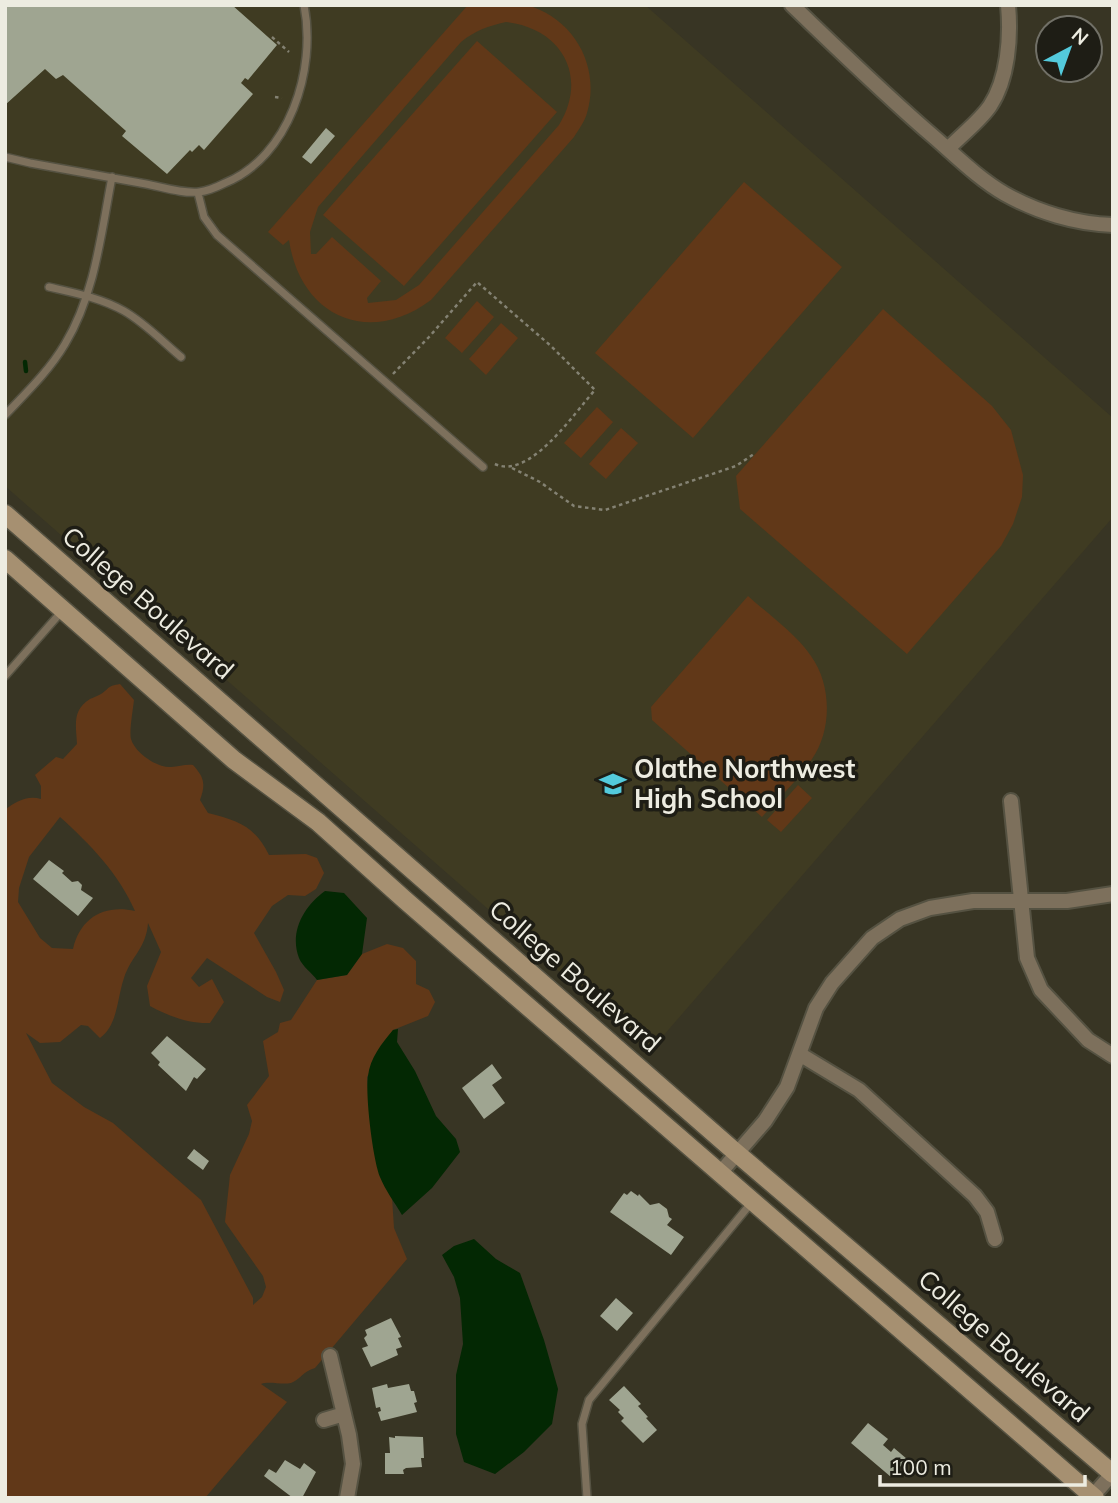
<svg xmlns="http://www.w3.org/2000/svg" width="1118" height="1503" viewBox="0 0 1118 1503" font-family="Mulish,sans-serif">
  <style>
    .built { fill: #3f3b22 }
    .green { fill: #613818; fill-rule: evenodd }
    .water { fill: #032803 }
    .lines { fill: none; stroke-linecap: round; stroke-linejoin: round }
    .stream { stroke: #032803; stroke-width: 4.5 }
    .building { fill: #9fa591 }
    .lane-casing { stroke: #555242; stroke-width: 10 }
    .street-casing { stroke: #555242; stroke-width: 18 }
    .secondary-casing { stroke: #555242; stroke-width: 21 }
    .path { stroke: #848273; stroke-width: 2.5; stroke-dasharray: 3.5 3.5; stroke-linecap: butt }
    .lane { stroke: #7d705c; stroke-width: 7 }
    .street { stroke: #7d705c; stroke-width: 14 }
    .secondary { stroke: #a69071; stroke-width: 18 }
    .labels { text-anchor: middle; stroke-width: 7; stroke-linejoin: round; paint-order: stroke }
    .street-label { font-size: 26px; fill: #edece1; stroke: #1e1d15 }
    .poi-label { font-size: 26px; font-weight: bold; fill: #edece1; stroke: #1e1d15; text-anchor: start }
  </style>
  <rect width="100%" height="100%" fill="#383524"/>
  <path class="built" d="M5,5H645L1113,418V517L650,1051L5,486Z"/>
  <path class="green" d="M468,5C488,5 514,1 533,7C577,23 600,69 587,113C585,121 579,129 574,137L431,300C368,347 300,316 289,240L283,245L268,232ZM506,22C561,28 589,76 559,125L419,285L396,300L368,303L367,298L381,281L332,237L316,254H311L310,232L318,207L461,42C476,30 488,26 506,22Z
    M477,41L557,112L404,286L323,215Z
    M744,182L842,267L693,438L595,353Z
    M477,301L494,317L462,353L445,338Z
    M883,309L992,406L1011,430L1023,475L1022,497L1013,524L1001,546L907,654L740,509L736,476Z
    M501,323L518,338L486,375L469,359Z
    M597,407L613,422L581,458L564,443Z
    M621,428L638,443L606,479L589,464Z
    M748,596C769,615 795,633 811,656C832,685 832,730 812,759C798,780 779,798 762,817L652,720L651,707Z
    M120,684L134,700C133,709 129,732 131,739C135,753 157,768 171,767C179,767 185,764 193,765C204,777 206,784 200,800L208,813C238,821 254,825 269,855L306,854L317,858L324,873L316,889L305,896L288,895L272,906L254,933L276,972L284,990L280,1002L267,997L207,958L191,978L199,987L212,979L224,1002L210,1023C190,1024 168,1016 150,1006L147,986L161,952L148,923C146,949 131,956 124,978C117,998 118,1025 100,1038L88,1026L81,1025L60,1042L40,1043L26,1033L52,1083L84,1107L113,1123L201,1200L253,1298V1305L262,1297L266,1287L263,1276L225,1222L230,1175L249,1134L252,1121L247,1105L269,1076L263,1041L278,1032L280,1023L291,1020L317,980L347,975L362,954L387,944L403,948L416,961V984L429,990L435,1002L428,1016L393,1030L367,1077L370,1120L380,1177L392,1197L394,1228L407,1259L315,1368C303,1371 300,1380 291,1383C281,1385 270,1381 261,1384L287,1402L205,1498H5V810C15,802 27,795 41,799V786L35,775L56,757L63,759L77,744C76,725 72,710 90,699C94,697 98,696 101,694C110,688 107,686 120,684ZM60,817C90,844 119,874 135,911C104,904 80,918 73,949L52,948L40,938L18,902L19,888L29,857Z
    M798,785L812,798L781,832L767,820Z"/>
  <path class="water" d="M325,891L344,893L367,918L362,954L347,975L317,980C312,973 302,966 299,958C289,932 304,906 325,891Z
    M398,1029L397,1042L415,1071L436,1116L456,1139L460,1152L432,1188L402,1215C395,1203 385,1190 380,1177C373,1160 365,1095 368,1076C370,1058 382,1043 393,1030Z
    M474,1239L496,1259L520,1273L544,1340L558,1389L552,1424L524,1452L495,1474L464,1462L456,1434V1375L463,1344L460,1298L454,1277L442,1255L454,1246Z"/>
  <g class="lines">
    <path class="stream" d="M25,362L26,371"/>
  </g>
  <path class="building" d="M5,5H232L277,45L248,80L245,78L241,83L253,94L204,150L199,145L192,152L190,150L167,174L122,136L126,131L63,75L56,79L45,69L5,105Z
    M326,128L335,136L311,164L302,157Z
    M49,860L64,871L62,873L72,882L78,881L82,885L81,890L93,898L78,916L33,879Z
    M167,1036L206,1069L197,1079L194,1077L186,1091L158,1065L160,1062L151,1053Z
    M492,1064L502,1078L492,1085L505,1103L484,1119L462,1088Z
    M194,1149L209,1161L203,1170L187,1158Z
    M631,1191L638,1196L639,1194L650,1205L659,1203L667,1209L669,1217L672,1219L667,1225L684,1237L671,1255L610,1212L624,1193L627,1195Z
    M616,1298L633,1313L617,1331L600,1316Z
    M391,1318L401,1337L398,1338L402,1347L396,1349L398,1355L371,1367L362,1348L368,1346L364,1338L367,1335L365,1330Z
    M387,1384L388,1388L409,1384L411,1391H414L417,1402L414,1403L417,1412L381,1421L378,1412L381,1411L380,1407L376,1408L372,1388Z
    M624,1386L641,1404L638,1406L648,1417L646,1418L657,1430L643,1443L621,1421L624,1418L618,1412L620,1410L609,1400Z
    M868,1423L888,1439L883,1445L891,1452L894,1448L907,1459L891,1477L851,1443Z
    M395,1436L423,1437L424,1458H421L422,1467L406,1468L403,1470L404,1474H385V1453H390L389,1437L395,1438Z
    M285,1460L300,1469L304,1463L316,1472L302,1498H293L264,1476L269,1469L276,1473Z"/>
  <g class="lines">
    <defs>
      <path id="lane" d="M5,157L30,163C69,170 107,177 146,184C162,187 183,194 199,192C208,191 217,187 225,183C289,157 317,70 304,5
        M198,193L204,217L217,235L483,467
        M49,287C75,293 101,298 124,311C145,323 163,342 181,357
        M5,415C26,393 49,371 65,344C95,294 101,234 112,177
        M5,676L63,610
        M587,1498L582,1424L589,1400L752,1202"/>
      <path id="street" d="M792,5C839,50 885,95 934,137C957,157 979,179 1005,194C1037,212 1076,224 1113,225
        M948,149C961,135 979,122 990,106C1008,79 1011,37 1008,5
        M1011,801L1027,958L1041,990L1088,1040L1113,1056
        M801,1055L859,1090L975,1196L987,1212L995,1239
        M720,1173L765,1121L787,1087L816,1008L832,983L872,938L900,919L930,908L973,901H1067L1113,894
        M330,1356L349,1435L353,1464L347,1498
        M324,1420L344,1414
        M1091,1498L1112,1474"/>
      <path id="secondary" d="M5,514L733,1150L1113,1474
        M5,559L234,760L318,822L405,900L1095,1498"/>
    </defs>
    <use href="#lane" class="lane-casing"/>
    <use href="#street" class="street-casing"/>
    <use href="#secondary" class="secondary-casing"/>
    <path class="path" d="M272,37L289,52
      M275,97L282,98
      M393,374L429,337L477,282L551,346L595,390C574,413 528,483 493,463
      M512,468L540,482L574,506L605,510L736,466L754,454"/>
    <use href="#lane" class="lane"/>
    <use href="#street" class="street"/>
    <use href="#secondary" class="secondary"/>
  </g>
  <defs>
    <symbol id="school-bare" viewBox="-9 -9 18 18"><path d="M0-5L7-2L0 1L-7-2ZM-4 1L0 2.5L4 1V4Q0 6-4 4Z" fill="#53cadc" stroke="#1e1d15" stroke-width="2.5" paint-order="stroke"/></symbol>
  </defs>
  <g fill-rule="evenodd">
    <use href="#school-bare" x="594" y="765" width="38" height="38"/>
  </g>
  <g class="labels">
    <g class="street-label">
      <text transform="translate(148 603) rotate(41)" y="9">College Boulevard</text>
      <text transform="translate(575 976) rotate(41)" y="9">College Boulevard</text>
      <text transform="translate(1004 1346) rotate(41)" y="9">College Boulevard</text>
    </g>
    <g class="poi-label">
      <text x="634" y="778">Olathe Northwest<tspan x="634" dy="30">High School</tspan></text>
    </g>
  </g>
  <rect width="1118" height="1503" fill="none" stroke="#edece1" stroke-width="14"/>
  <g transform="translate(1069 49) rotate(41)"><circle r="33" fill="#1e1d15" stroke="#717067" stroke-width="2"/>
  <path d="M0-5L12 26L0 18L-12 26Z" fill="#53cadc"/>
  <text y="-10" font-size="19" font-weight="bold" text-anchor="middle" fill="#edece1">N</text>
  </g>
  <path d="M880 1475v10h205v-10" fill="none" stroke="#edece1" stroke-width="3.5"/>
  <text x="890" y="1475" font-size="21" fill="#edece1" stroke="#1e1d15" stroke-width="5" paint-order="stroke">100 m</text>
</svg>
